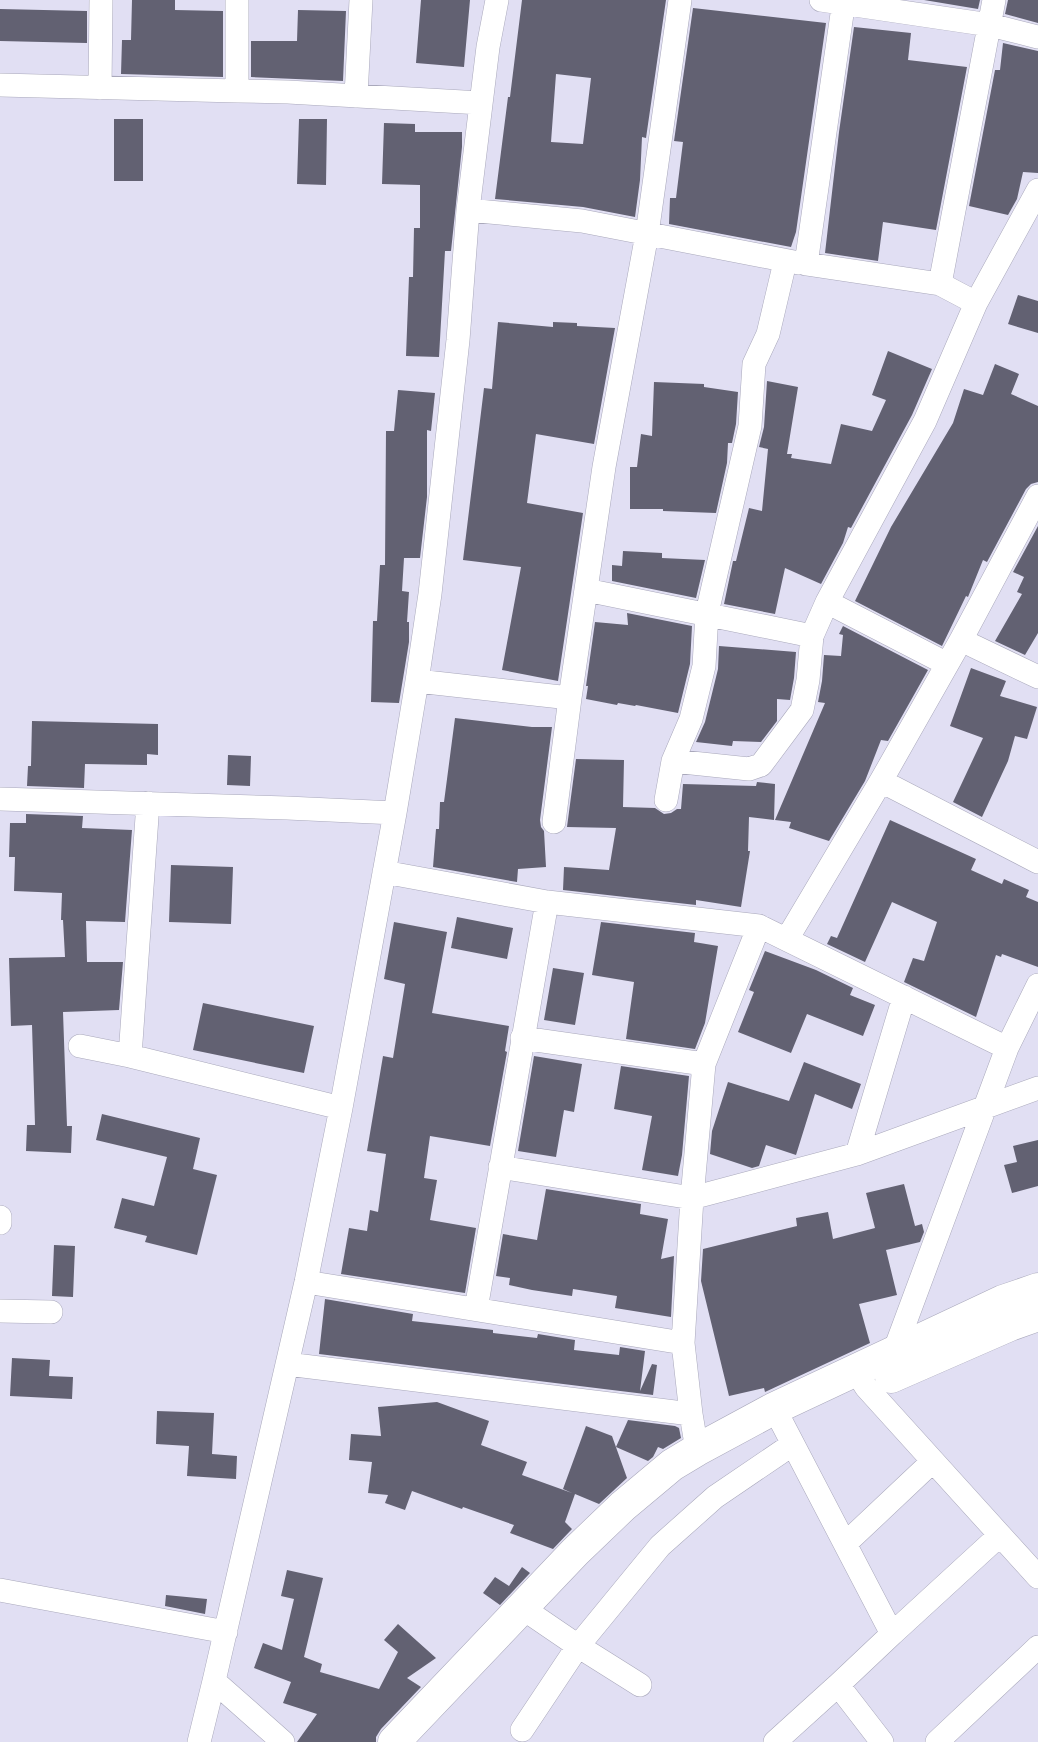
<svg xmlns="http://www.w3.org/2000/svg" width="1038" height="1742" viewBox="0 0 1038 1742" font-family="'Asap Condensed',sans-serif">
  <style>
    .building { fill: #626172; fill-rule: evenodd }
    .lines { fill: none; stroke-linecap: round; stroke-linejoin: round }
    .minor-casing { stroke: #a9a8bb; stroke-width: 24 }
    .secondary-casing { stroke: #a9a8bb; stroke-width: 33 }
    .minor { stroke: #fff; stroke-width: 23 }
    .secondary { stroke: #fff; stroke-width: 32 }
  </style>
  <rect width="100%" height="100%" fill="#e1dff3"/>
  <path class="building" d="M132,0H175V10L223,11V77L121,74L122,40H131Z
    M421,0H470L464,67L416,63Z
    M522,0H666L646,138L642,137L640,180L635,217L583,207L495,199L508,97H510ZM556,74L591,78L583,144L551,142Z
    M924,0H980L978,9Z
    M1008,0H1038V23L1005,14Z
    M693,8L826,23L796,232L791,247L669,224L670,198H676L683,142L674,141Z
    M0,9L87,11V43L0,41Z
    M298,10L346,11L343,81L251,77V41H297Z
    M854,27L911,33L908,60L967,67L936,230L883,222L878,261L825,253L839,132Z
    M1003,43L1038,51V173L1023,172L1017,199L1008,215L969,206L995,70H1000Z
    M114,119H143V181H114Z
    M299,119H327L326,185L297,184Z
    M384,123L415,124V132H462V147L451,251H445L439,357L406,356L409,277H413L414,228H420V185L382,184Z
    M1018,295L1038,301V333L1008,324Z
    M498,322L553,327V322L577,323V326L615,328L594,444L536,434L527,503L583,513L558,681L502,670L521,567L463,560L484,388L492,389Z
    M888,351L932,369L912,415L851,528L848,527L843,543L821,584L785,568L775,614L724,604L733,561H736L749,508L762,511L768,449L759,447L764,427L767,381L798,387L787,454H792L791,458L831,464L841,424L872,431L886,400L872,395Z
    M995,364L1019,374L1011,394L1038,406V482L1031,484L1026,489L987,562L983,560L968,597L966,596L942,646L855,601L891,527L953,423L964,389L983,395Z
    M654,382L704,384V387L738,392L736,424L732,443H728L727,463L716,513L663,511V509H630V467H637L641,434L652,436Z
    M398,390L435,393L431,431L427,430V497L420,558H404L402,591L409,592L407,622H409V642L399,703L371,702L373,621H377L380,565H385L386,431H394Z
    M1038,526V633L1025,655L995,641L1022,594L1017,592L1024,577L1013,572Z
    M623,551L662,553V558L705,560L696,598L612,581V565L622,566Z
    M627,613L692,626L690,664L678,713L636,705L635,706L618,703L617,705L586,699L588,686H586L595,622L628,625Z
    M843,626L928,670L888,741L881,740L865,781L829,841L789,828L791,822L775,820L825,703L818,702L822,681L824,655L841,656L843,635L839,634Z
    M719,646L796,652L794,678L790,700L777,699V721L761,742L733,741L732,746L696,742L705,722L718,669Z
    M971,668L1006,681L1000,696L1037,707L1027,739L1015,736L1008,761L982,817L953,802L983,738L950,726Z
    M455,718L532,727H552L540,820L541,827L544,831L546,867L518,869L517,882L433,867L436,829H439L440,802H444Z
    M32,721L158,724V755L147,754V765L85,764L84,788L27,786L28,766H31Z
    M228,755L251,756L250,786L227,785Z
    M576,759L624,760L623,807L655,808L664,814L671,813L677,809H681L683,784L756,786L757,782L775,784L774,820L749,817L748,851H750L741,907L696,900V905L563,890L564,867L609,870L616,828L567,827Z
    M26,814L83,816L82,828L132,830L125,922L86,921L87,962H123L119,1010L63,1012L67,1126H72L71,1153L26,1151L27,1125H35L32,1025L11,1026L9,958L65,957L63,920H61L62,893L14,891L15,857H9L10,823H26Z
    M890,820L976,859L971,870L1002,884L1004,879L1029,890L1026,897L1038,902V967L1002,954L1001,957L996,955L976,1017L904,982L913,958L924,961L937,922L892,902L865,962L827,944L831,936L837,938Z
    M171,865L233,867L231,924L169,922Z
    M457,917L513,928L507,959L451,948Z
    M394,922L447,932L432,1013L509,1026L505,1051L507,1052L490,1146L430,1136L424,1178L437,1180L430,1220L476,1228L465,1293L341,1274L349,1228L367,1231L370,1210L378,1212L386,1154L367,1151L383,1056L393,1058L405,984L384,979Z
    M601,922L695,933L694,942L718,946L705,1023L695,1049L626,1039L634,982L592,975Z
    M765,951L816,970L853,988L850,995L875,1005L863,1036L807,1014L791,1053L738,1032L754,992L749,990Z
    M553,968L584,973L575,1025L544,1020Z
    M203,1003L314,1026L304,1073L193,1050Z
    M534,1056L582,1064L574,1112L564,1110L556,1157L518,1151Z
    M804,1062L861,1084L852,1109L815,1094L796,1155L766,1145L759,1166L752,1168L710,1154L712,1131L728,1082L789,1101Z
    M621,1066L689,1076L682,1155L678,1176L642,1170L652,1116L614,1109Z
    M102,1114L200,1138L193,1169L217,1175L197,1255L145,1242L147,1236L114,1228L122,1198L154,1206L167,1157L96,1140Z
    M1038,1140V1186L1012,1193L1004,1165L1017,1162L1013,1146Z
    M904,1184L915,1226L922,1224L924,1232L920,1242L886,1250L897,1295L859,1304L870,1343L765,1392L764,1388L729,1396L701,1281L703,1249L797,1226L796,1218L828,1212L833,1239L875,1228L866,1193Z
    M546,1189L641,1204L640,1214L668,1219L661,1259L674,1256L671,1317L615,1308L617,1296L573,1289L572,1296L532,1290L509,1285L510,1278L496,1276L503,1234L537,1240Z
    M54,1245L75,1246L73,1297L52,1296Z
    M325,1299L413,1314L412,1321L493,1330V1333L537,1338L538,1334L575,1340L574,1350L619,1355L620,1347L645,1351L640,1391L652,1364L657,1365L653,1395L319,1354Z
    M12,1358L50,1360L49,1376L73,1377L72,1399L10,1396Z
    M437,1402L489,1421L481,1445L527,1462L522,1475L572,1493L563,1489L586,1426L612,1436L627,1478L599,1504L575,1494L565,1522L572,1529L553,1549L510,1533L514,1525L463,1507L462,1509L412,1491L405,1510L385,1503L388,1495L368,1493L372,1462L349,1460L351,1434L381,1436L378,1407Z
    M157,1411L214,1413L212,1454L237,1456L236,1479L187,1476L189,1446L156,1444Z
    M628,1420L675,1426L679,1428L681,1438L663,1449L658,1447L653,1457L648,1461L616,1447Z
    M522,1567L530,1573L500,1605L483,1593L495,1577L509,1586Z
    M287,1570L323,1578L304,1657L322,1664L320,1672L379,1689L398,1652L384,1640L398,1624L436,1658L407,1678L421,1687L381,1729L376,1737V1742H297L317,1714L283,1703L291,1682L254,1668L263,1643L282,1650L294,1599L281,1596Z
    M166,1595L207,1599L205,1614L165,1606Z"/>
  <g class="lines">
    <defs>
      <path id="minor" d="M237,0V91L288,92L481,103
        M821,0L990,25L1038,37
        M844,0L806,264L940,284L994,0
        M0,85L237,91
        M100,88L101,0
        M356,96L361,0
        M468,210L582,221L799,263
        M976,303L1038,190
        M586,590L812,636L827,602L925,421L976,303L940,284
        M827,602L947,664
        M961,640L1038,677
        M417,681L570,698L604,467L647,234L680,0
        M673,761L749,769L761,765L802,710L808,680L812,636
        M881,781L1038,862
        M0,799L287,808L395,813
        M666,800L673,761L691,719L704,666L707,613L750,426L754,364L768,334L785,262
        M554,822L570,698
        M384,872L547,902L759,926L1007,1048
        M787,939L881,781L961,640L1038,496
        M522,1038L704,1064
        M80,1046L130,1056L148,803
        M130,1056L341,1108
        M857,1154L904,997
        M500,1167L692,1198L857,1154L1038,1088
        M0,1217V1223
        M306,1282L683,1343
        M476,1309L547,902
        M0,1311L51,1312
        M898,1359L894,1352L1007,1048L1038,985
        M287,1364L691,1414
        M856,1371L866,1387L1038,1577
        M782,1423L892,1634L838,1685L882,1742
        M697,1450L691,1414L683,1343L692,1198L704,1064L759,926
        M845,1544L933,1461
        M0,1590L226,1632
        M892,1634L1000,1535
        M214,1681L283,1742
        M640,1685L578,1646L660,1546L715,1497L793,1444
        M522,1730L578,1646L534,1616
        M199,1742L214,1681L306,1282L341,1108L395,813L417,681L430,594L458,340L468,210L488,47L497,0
        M775,1742L838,1685
        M937,1742L1038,1647"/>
      <path id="secondary" d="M891,1377L1010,1325L1038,1315
        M394,1742L575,1552L623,1506L672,1465L697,1450L773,1409L1003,1301L1038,1289"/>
    </defs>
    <use href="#minor" class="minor-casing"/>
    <use href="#secondary" class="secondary-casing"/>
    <use href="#minor" class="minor"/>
    <use href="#secondary" class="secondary"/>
  </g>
</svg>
